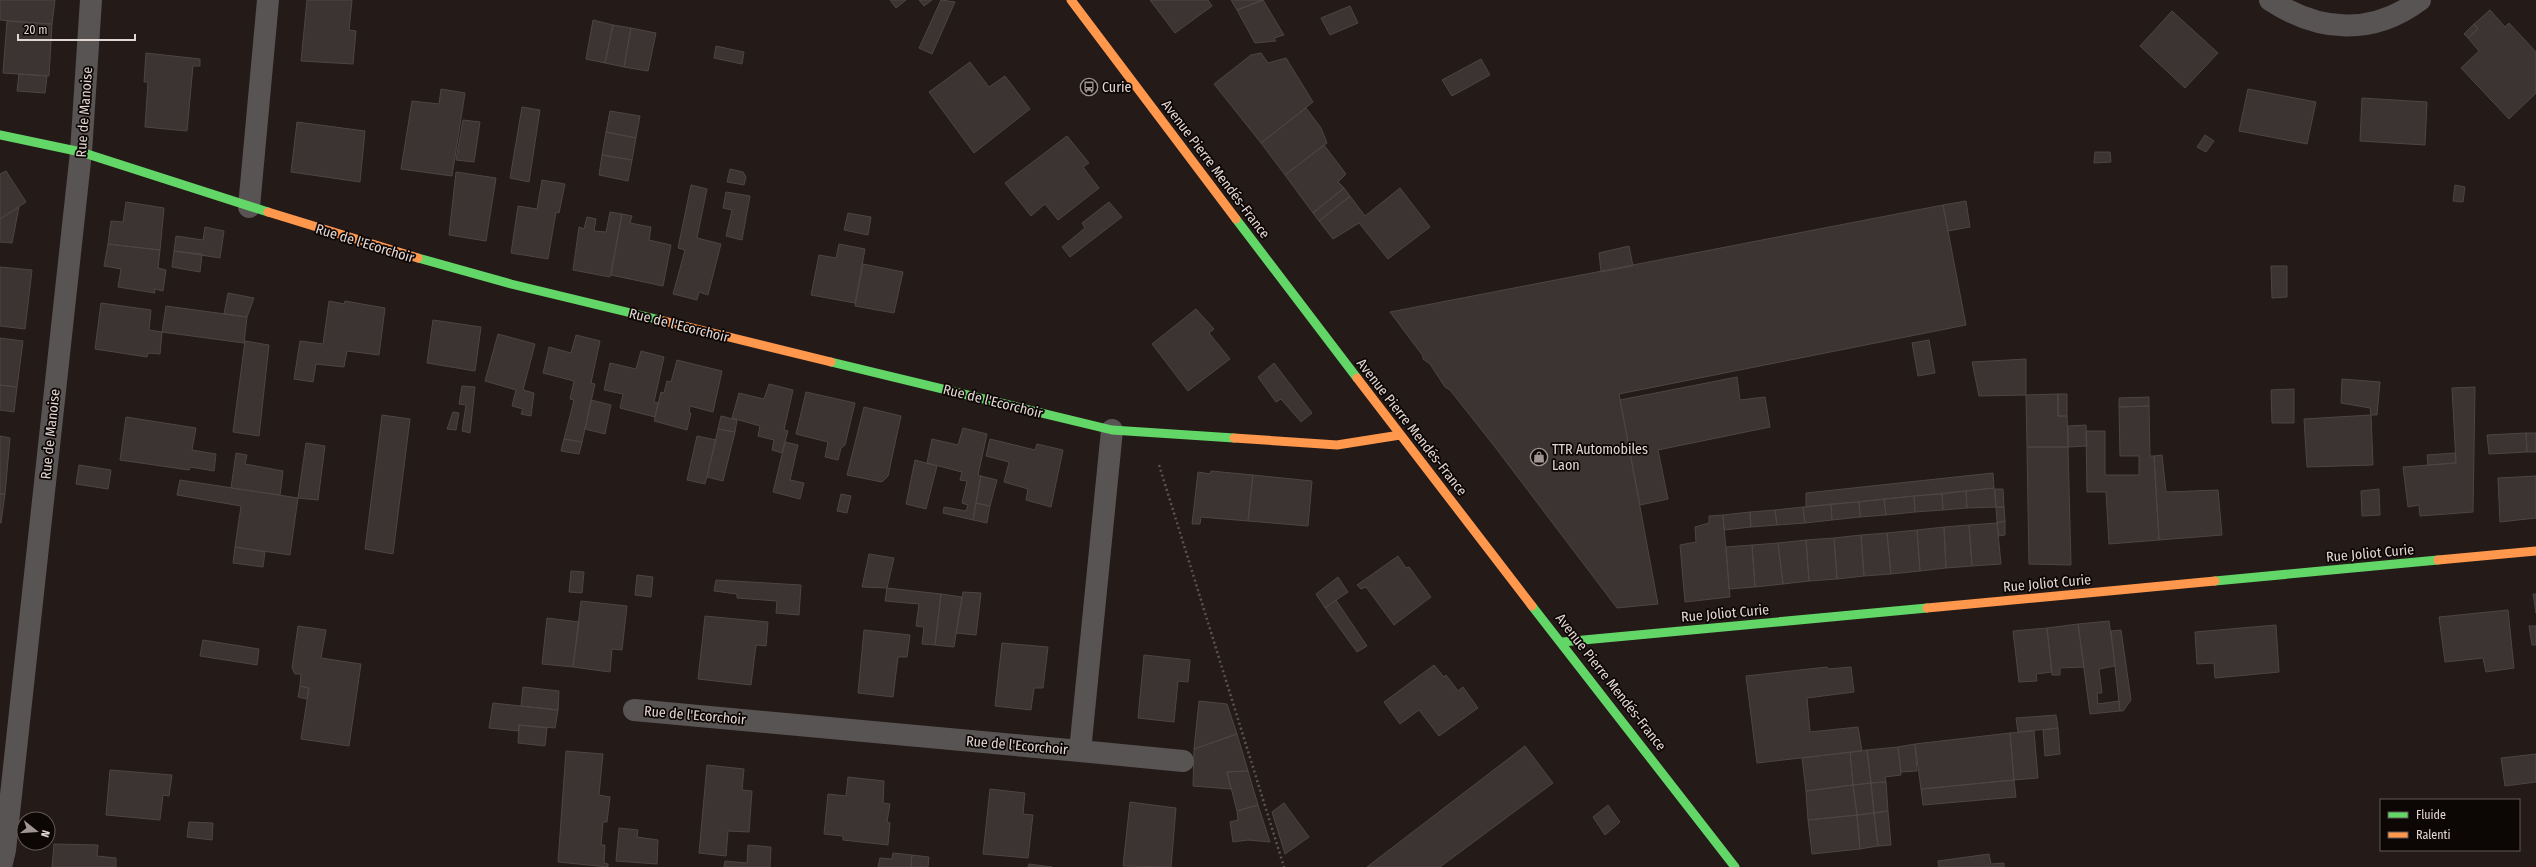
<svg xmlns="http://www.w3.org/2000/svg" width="2536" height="867" viewBox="0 0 2536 867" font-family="'Fira Sans Condensed',sans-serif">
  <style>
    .building { fill: #3b3432; stroke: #4d4543 }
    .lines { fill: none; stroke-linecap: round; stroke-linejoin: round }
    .path { stroke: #595453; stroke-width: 2.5; stroke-dasharray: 2 3; stroke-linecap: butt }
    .street { stroke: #585453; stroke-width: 22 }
    .fast { stroke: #63d668; stroke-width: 9 }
    .slow { stroke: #ff974d; stroke-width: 9 }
    .labels { text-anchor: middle; stroke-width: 3.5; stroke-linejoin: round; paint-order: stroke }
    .poi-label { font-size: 14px; fill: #e2d6d3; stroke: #0c0604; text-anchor: start }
    .street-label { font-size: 14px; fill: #e2d6d3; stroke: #0c0604 }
  </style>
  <rect width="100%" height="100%" fill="#241b19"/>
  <path class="building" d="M0,0H55L52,24L0,20Z
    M307,0H352L349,30L356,31L353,64L301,61Z
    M890,0H906L896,8Z
    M919,0H932L924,6Z
    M941,0L955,2L932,54L919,48Z
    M1150,0H1208L1212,6L1175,33Z
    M1231,0H1263L1237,10Z
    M1263,0L1284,35L1274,38L1276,41L1255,43L1237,10Z
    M1350,6L1358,23L1330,35L1321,18Z
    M2490,10L2505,27L2509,23L2536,52V93L2509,119L2461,68L2479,51L2468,38L2478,29L2474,24Z
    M2172,11L2218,53L2185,88L2140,46Z
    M593,20L613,25L605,63L586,59Z
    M7,21L52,24L49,76L3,73Z
    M2474,24L2478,29L2468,38L2464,34Z
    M613,25L631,28L624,67L605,63Z
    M631,28L656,33L648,71L624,67Z
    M716,46L744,52L742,64L714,58Z
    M146,53L200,59V66H193L187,131L145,127L148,82H144Z
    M1261,53L1268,63L1286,58L1313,102L1261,143L1214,84L1251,55Z
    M1481,59L1490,75L1452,96L1442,80Z
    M970,62L989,87L1005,76L1030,109L974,153L929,92Z
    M19,74L47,76L45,93L17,91Z
    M441,89L465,93L452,176L401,169L412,101L439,104Z
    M2248,89L2316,102L2307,144L2239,131Z
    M2362,98L2427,102L2425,145L2360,141Z
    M522,107L540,110L529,182L510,178Z
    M1306,108L1321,128L1327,143L1285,175L1261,143Z
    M610,111L640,116L636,138L606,132Z
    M463,120L480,122L474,162L456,160Z
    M297,122L365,131L360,182L291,172Z
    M606,132L636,138L632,160L602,155Z
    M2205,135L2214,141L2206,152L2197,147Z
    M1067,136L1089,163L1083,167L1099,188L1058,220L1045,204L1031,216L1005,183Z
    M1324,145L1346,174L1338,182L1344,188L1313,213L1285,175Z
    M2095,152H2110L2111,162L2094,163Z
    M602,155L632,160L628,181L599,175Z
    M730,169L743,172L746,177L744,185L727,182Z
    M6,171L26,202L0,219V174Z
    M456,172L496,178L486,241L449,235Z
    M542,180L565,184L559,213L556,212L548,259L511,253L518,206L537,209Z
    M691,185L707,189L697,238L721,244L708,295L699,292L697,300L673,294L685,250L678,248Z
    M2455,185L2465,187L2463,202L2453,201Z
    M1344,188L1350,196L1319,221L1313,213Z
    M1400,188L1430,227L1388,259L1359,223L1333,239L1319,221L1350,196L1365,216Z
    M726,192L750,196L742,240L726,236L732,210L723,208Z
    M1966,201L1970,227L1948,231L1943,205Z
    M126,202L164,208L160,250L108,244L111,221L123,222Z
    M1109,202L1122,217L1070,257L1062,247L1085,228L1082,223Z
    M1943,205L1966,325L1619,394L1658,604L1617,608L1495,447L1450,390L1445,387L1430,364L1423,359V356L1390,312Z
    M19,207L12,243L0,242V219Z
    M610,212L622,214L610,277L573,270L579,227L584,229L587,217L596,219L594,231L606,232Z
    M848,213L871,217L868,235L844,230Z
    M622,214L632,216L630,223L651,227L649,240L671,245L663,286L611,275Z
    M205,227L224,231L220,258L174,251L176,236L203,240Z
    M108,244L160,250L158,268L166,270L163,291L154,289L155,293L118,287L121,269L104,266Z
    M839,244L865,249L855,303L811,295L819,255L836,258Z
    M1629,246L1633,266L1601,272L1599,253Z
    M174,251L202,254L200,272L172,267Z
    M863,264L903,272L894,313L855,306Z
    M2271,266H2287V297L2272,298Z
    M0,267L32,270L25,329L0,326Z
    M228,293L254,298L247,317L224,314Z
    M329,301L344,304L345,301L385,308L379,355L347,351L344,367L316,364L313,382L294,379L300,341L323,344Z
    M101,303L151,310L149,330L162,332L160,354L148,353L147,357L95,349Z
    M166,306L247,317L244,343L162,332Z
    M1196,309L1214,329L1209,333L1230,359L1188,391L1152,344Z
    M433,320L481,327L475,371L427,363Z
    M498,334L535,344L523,390L534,393L531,416L521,414L523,409L512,406L516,390L485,381Z
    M576,335L600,341L591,383L595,384L582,442L564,439L574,400L570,399L574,381L543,373L549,347L571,353Z
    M0,338L23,341L17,387L0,385Z
    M1929,340L1935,373L1918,376L1912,343Z
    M245,341L269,345L259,436L233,432Z
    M641,351L664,357L654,402L658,403L655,417L620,408L623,394L604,390L610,363L636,369Z
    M2026,359V395L1979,396L1972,362Z
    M677,360L722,371L713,412L690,406L689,413H691L687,430L654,421L661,392L664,393L667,381L671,382Z
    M1274,363L1312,413L1301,422L1281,399L1276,402L1258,377Z
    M1737,377L1740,400L1765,397L1770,427L1658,450L1668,499L1640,505L1620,400Z
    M2342,379L2380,382L2377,415H2371L2370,408L2341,403Z
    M769,384L793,390L784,430L788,431L782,453L772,450L774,440L758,436L760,426L732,418L739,393L764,399Z
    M0,385L17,387L14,412L0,410Z
    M462,386L475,387L470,433L462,431L466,405L459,404Z
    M2475,387L2473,512L2420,516L2419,505L2408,507L2403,467L2456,463L2452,388Z
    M2294,389V423H2272L2271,390Z
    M806,392L855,403L845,445L841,448L838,460L825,457L828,442L796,434Z
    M2058,394H2067V416H2058Z
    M2058,394V416H2067L2068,447H2027L2026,395Z
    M2149,397V406L2119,407V398Z
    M591,400L611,405L605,434L585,429Z
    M2149,406L2150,456H2154L2159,540L2109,544L2106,492H2087L2086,431H2105V475H2139V456H2120L2119,407Z
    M864,407L901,416L888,476L882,482L847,475Z
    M453,412L459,413L456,430L447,429Z
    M382,415L410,419L393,554L365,549Z
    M2371,415L2373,465L2307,467L2304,419Z
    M721,416L737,420L735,432L718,429Z
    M126,417L196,428L192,450L216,454L214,471L191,467L189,470L120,460Z
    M2086,425L2087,446L2068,447V426Z
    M963,428L987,434L978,475L981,476L973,520L943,513L944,507L966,511L968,505L962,503L967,481L960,480L962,472L927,463L932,439L958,445Z
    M718,429L735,432L723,481L707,477Z
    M2526,433L2527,452L2489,454L2487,435Z
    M2526,433H2536V452H2527Z
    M0,436L10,438L5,494H0Z
    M697,436L716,440L705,484L687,480Z
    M564,439L582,442L579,454L561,451Z
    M990,439L1035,450L1037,444L1063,450L1051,507L1026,500L1028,489L1004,482L1009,462L986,456Z
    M785,442L798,445L790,480L804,483L800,499L773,492Z
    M306,443L325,446L318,500L298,498Z
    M2027,447H2068L2071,565L2029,564Z
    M236,453L247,455L245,464L283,471L280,495L231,488Z
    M2455,453L2456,463L2428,465L2427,455Z
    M2162,455L2166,492L2218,490L2222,535L2159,540L2154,456Z
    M915,460L937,466L926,509L906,504Z
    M79,465L111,470L108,489L76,484Z
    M1211,471L1253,475L1248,521L1201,517L1200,524H1192L1198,472L1210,474Z
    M1993,473L1994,488L1806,507V493Z
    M1253,475L1312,481L1308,526L1248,521Z
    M981,476L997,480L990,506L976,503Z
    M2536,476V518L2500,522L2498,478Z
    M180,480L298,498L290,555L235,547L241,506L177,495Z
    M1994,488L1996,507L1967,508L1966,491Z
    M1995,489H2003L2004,507H1996Z
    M2379,489L2380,515L2362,516L2361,491Z
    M1966,491L1967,508L1943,510L1942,494Z
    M0,494H5L1,523H0Z
    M841,494L851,496L847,513L837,511Z
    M1942,494L1943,510L1915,512L1914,496Z
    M1914,496L1915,512L1886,515L1884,499Z
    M1884,499L1886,515L1860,517L1859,502Z
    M1859,502L1860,517L1832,520L1831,504Z
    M976,503L990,506L987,523L973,520Z
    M1831,504L1832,520L1805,523L1803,507Z
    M1803,507L1805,523L1777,525L1775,510Z
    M1996,507H2004L2005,521L1997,523Z
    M1775,510L1777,525L1751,527L1750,512Z
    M1750,512L1751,527L1724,530L1723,515Z
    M1723,515L1730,597L1685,602L1680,545L1696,542L1695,527L1709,523V516Z
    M2005,521V535L1999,536L1997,523Z
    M1997,523L2001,564L1972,566L1969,525Z
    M1969,525L1972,566L1946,568L1944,527Z
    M1944,527L1946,568L1920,571L1917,530Z
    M1917,530L1920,571L1891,574L1887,533Z
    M1887,533L1891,574L1864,576L1861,535Z
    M1861,535L1864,576L1837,579L1834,538Z
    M1834,538L1837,579L1809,581L1806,540Z
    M1806,540L1809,581L1783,584L1778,543Z
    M1778,543L1783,584L1755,587L1752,545Z
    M1752,545L1755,587L1729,589L1726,547Z
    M235,547L265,552L263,567L233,563Z
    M869,554L894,558L887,588L862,587Z
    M1398,556L1406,568L1409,567L1431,597L1394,625L1366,587L1361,589L1357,585Z
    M571,571L584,572L582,593L569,592Z
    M637,575L653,577L651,597L635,595Z
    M1338,577L1348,592L1325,608L1316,594Z
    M716,580L801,585L799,615L776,613L777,601L737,598V594L714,591Z
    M887,588L941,594L935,645L922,644L924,627L916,626L919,604L885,601Z
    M963,592L981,593L976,635L956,633Z
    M941,594L962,597L954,647L935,645Z
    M2533,594H2536V613Z
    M1336,600L1367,646L1357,652L1325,608Z
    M581,601L627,606L622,650L612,649L610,672L573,667Z
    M2508,610L2514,668L2486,672L2483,658L2445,662L2439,617Z
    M705,616L768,622L766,646L756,645L751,685L698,679Z
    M547,618L579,622L573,667L542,664Z
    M2109,621L2115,666L2099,669L2102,693H2097L2098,704L2119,701L2120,711L2090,714L2078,624Z
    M2078,624L2084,667L2060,668V675H2052L2047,628Z
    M2276,625L2279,672L2215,678L2214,663L2197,664L2195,632Z
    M298,626L326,630L321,658L361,664L349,746L301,739L309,688L300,686L301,674H295L292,668Z
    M2529,626H2536V645H2532Z
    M2047,628L2052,672L2036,674L2037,681L2019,682L2013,631Z
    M864,630L910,635L907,657H898L893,697L858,693Z
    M2121,630L2131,700L2123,711H2120L2111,631Z
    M203,640L259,649L257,665L200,656Z
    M1002,643L1048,647L1043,688H1034L1031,710L995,706Z
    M1144,655L1190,660L1188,682L1178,681L1174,722L1138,718Z
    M1434,665L1444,677L1446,675L1458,691L1463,687L1478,708L1439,736L1419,710L1400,724L1384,702Z
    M1827,667L1828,669L1851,667L1854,692L1807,698L1810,732L1858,727L1862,751L1757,763L1746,676Z
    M300,686L309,688L307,699L298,697Z
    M523,687L559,691L558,710L521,706Z
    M1199,701L1227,704L1237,734L1194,749Z
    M493,703L558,710L555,728L519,725V731L489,728Z
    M2056,715L2058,728L2018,732L2016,718Z
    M519,725L547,728L545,746L518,743Z
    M2058,728L2060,754L2045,756L2043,730Z
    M2034,731L2038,778L2014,780L2010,733Z
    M2010,733L2014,780L1921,789L1915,744Z
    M1237,734L1248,771L1227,772L1231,789L1193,786L1194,749Z
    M1915,744L1917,771L1901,772L1898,747Z
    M1525,746L1553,783L1440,867H1367Z
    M1898,747L1901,775L1885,777L1886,782L1871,783L1867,750Z
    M1867,750L1871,783L1853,785L1850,752Z
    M566,751L603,754L599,795L610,797L607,822H603L601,845H605L604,863L608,864V867L558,862Z
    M1850,752L1853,785L1806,791L1802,758Z
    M2536,754V782L2505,786L2501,758Z
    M707,765L744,769L742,790L752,791L749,832L728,831L726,856L699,853Z
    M110,770L172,775L169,796L163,795L160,820L106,815Z
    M1248,771L1258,805L1237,811L1227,772Z
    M848,777L884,781L883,803L890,804L887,822L890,823L888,845L843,840V836L824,834L828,794L846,796Z
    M2014,780L2016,797L1923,805L1921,789Z
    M1886,782L1888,811L1874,813L1871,783Z
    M1871,783L1874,813L1857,815L1853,785Z
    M1853,785L1857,815L1808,820L1806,791Z
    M990,789L1025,793L1023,814L1033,815L1028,858L983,854Z
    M1130,802L1176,808L1171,867L1123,866Z
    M1284,803L1309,837L1285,854L1272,812Z
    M1258,805L1270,842L1248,840L1233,842L1230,822L1238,820L1237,811Z
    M1608,805L1620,822L1605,835L1593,817Z
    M1888,811L1891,845L1878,846L1874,813Z
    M1874,813L1878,846L1860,849L1857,815Z
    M1857,815L1860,849L1812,854L1808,820Z
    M189,822L213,823L212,840L187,837Z
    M619,828L638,830L637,837L658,840L657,864L616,861Z
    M54,844L98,845L97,856L116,858V867H52Z
    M748,845L771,847L770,867H724L725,861L747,863Z
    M893,853L912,855L911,867H878L880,858L892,859Z
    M1989,854L1991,864L2004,863V867H1939L1938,861Z
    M912,855L929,857L928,867H911Z
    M1029,864L1052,867H1028Z"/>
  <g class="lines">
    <path class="path" d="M1159,465L1284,867"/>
    <path class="street" d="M2270,0C2319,32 2372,36 2420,0
      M249,207L268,0
      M634,710L1080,751L1112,430
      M1080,751L1183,761
      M1,867L5,850L81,152L91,0"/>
    <path class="fast" d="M0,135L81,152L268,212
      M1236,219L1357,378
      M418,258L511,284L660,320
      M831,362L1112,430L1234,438
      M2215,581L2438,560
      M1532,606L1735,867
      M1562,642L1927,608"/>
    <path class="slow" d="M1071,0L1236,219
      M268,212L418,258
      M660,320L831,362
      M1357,378L1532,606
      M1234,438L1337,445L1400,435
      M2438,560L2536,551
      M1927,608L2215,581"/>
  </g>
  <defs>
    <symbol id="bus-ring" viewBox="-11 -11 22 22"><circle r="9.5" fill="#0c0604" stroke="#a09592" stroke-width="1.5"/><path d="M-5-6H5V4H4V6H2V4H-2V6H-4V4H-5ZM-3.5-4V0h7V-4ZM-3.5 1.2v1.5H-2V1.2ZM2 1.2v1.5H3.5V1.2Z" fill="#a09592"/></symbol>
    <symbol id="shop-ring" viewBox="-11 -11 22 22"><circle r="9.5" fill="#0c0604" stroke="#a09592" stroke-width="1.5"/><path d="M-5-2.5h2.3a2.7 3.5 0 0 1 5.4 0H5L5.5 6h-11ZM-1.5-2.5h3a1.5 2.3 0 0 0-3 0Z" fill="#a09592"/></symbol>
  </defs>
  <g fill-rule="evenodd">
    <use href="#bus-ring" x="1079" y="77" width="20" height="20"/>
    <use href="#shop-ring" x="1529" y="447" width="20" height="20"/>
  </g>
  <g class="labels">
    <g class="poi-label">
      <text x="1102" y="92">Curie</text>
      <text x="1552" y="454">TTR Automobiles<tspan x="1552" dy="16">Laon</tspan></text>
    </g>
    <g class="street-label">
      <text transform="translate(84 112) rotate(-86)" y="5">Rue de Manoise</text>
      <text transform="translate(1216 169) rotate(53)" y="5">Avenue Pierre Mendés-France</text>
      <text transform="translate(365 243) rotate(17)" y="5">Rue de l'Ecorchoir</text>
      <text transform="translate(679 325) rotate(14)" y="5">Rue de l'Ecorchoir</text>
      <text transform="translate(993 401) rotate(14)" y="5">Rue de l'Ecorchoir</text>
      <text transform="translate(1412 427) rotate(52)" y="5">Avenue Pierre Mendés-France</text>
      <text transform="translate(50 434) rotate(-84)" y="5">Rue de Manoise</text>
      <text transform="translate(2370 553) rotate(-5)" y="5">Rue Joliot Curie</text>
      <text transform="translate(2047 583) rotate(-5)" y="5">Rue Joliot Curie</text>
      <text transform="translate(1725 613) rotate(-5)" y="5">Rue Joliot Curie</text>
      <text transform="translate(1611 682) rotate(52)" y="5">Avenue Pierre Mendés-France</text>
      <text transform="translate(695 715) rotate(5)" y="5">Rue de l'Ecorchoir</text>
      <text transform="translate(1017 745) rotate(5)" y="5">Rue de l'Ecorchoir</text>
    </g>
  </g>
  <rect x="2380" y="799" width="140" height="52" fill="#0c0604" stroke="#625957"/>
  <rect x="2388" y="812" width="20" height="6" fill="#63d668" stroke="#625957"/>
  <text x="2416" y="819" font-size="12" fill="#e2d6d3">Fluide</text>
  <rect x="2388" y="832" width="20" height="6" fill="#ff974d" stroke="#625957"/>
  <text x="2416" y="839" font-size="12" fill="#e2d6d3">Ralenti</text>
  <g transform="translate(36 831) rotate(107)"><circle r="19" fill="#0c0604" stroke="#625957"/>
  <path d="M0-3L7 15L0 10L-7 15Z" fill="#a09592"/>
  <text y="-6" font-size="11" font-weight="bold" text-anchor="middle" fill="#e2d6d3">N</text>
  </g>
  <path d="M18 34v6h117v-6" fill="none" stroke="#e2d6d3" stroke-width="2"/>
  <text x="24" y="34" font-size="12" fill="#e2d6d3" stroke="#0c0604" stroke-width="3" paint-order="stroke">20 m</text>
</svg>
